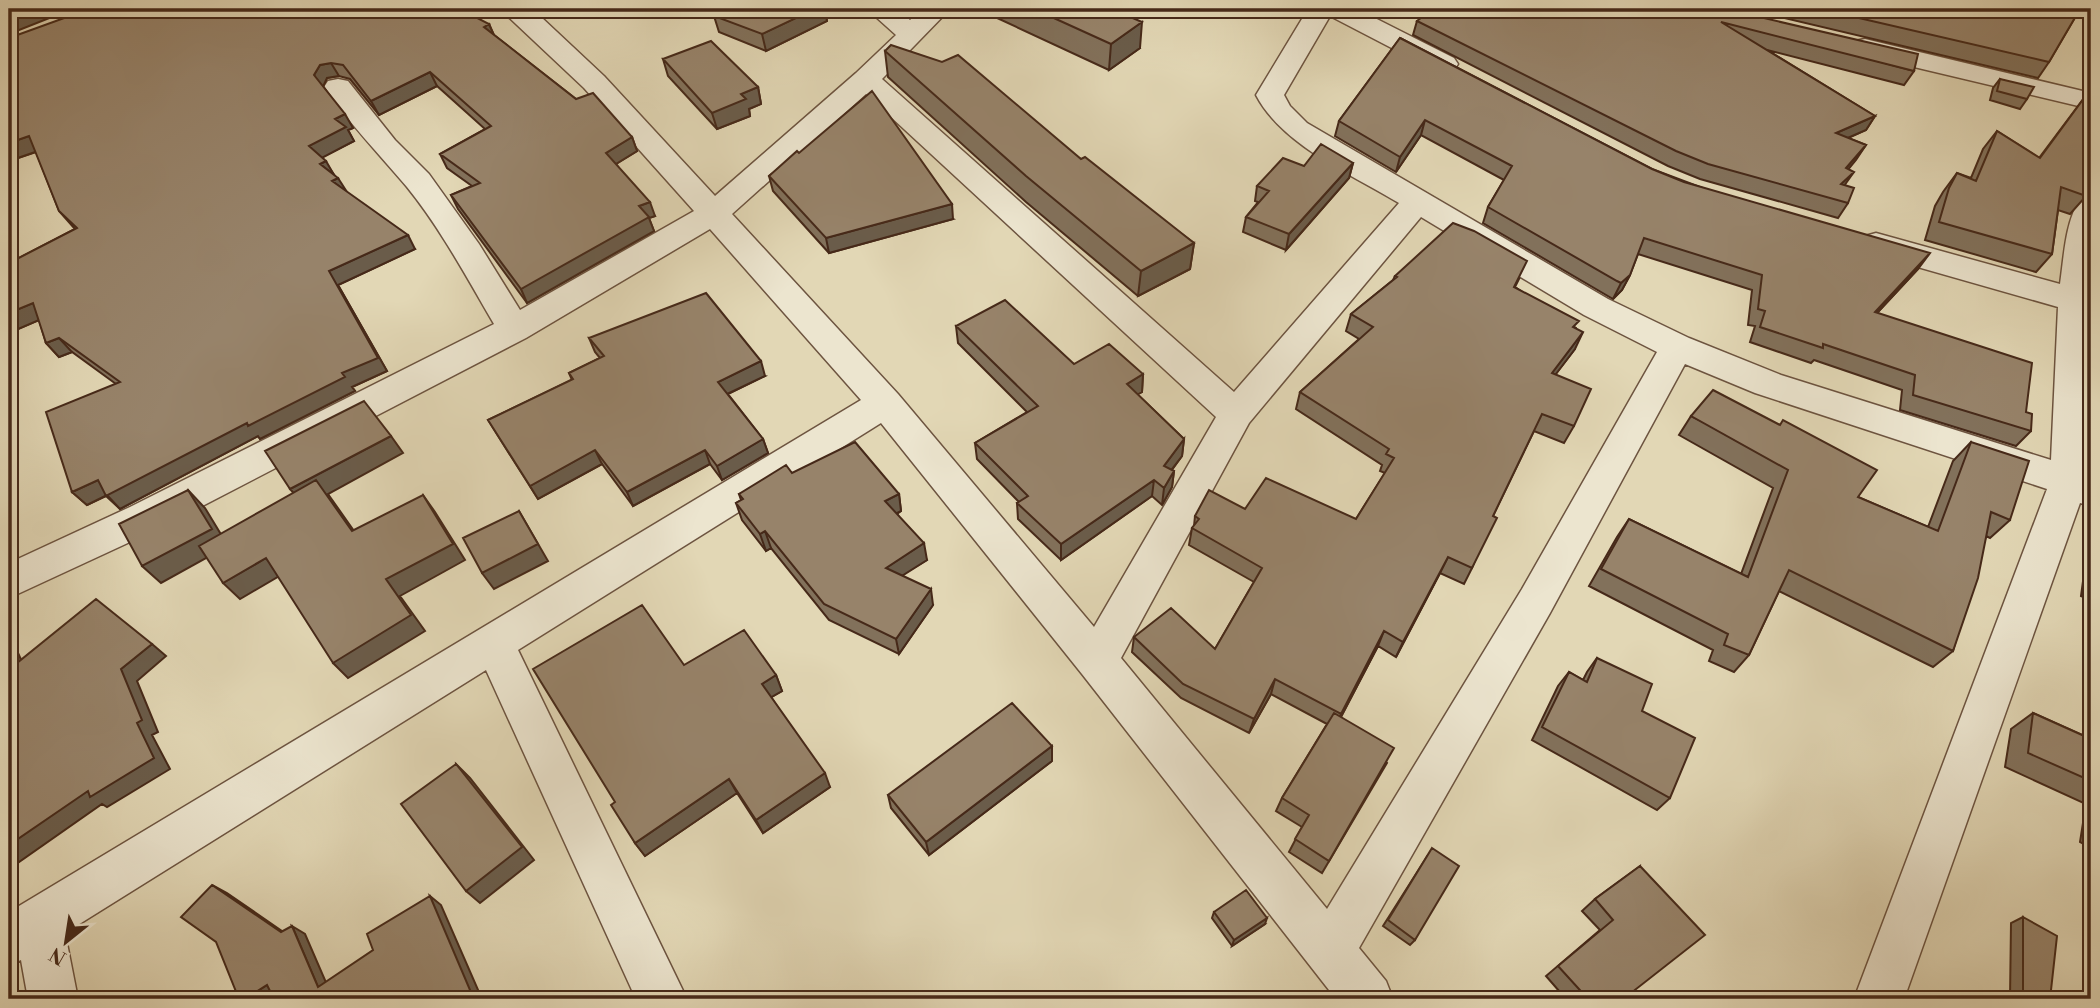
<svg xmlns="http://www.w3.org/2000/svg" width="2100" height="1008" viewBox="0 0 2100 1008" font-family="'Libre Bodoni',serif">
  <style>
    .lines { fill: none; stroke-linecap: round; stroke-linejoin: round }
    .minor-casing { stroke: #6d5440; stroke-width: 3 }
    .minor { fill: #ece5cf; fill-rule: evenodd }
    .wall { fill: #82715b; stroke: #462919; stroke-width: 2 }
    .shaded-wall { fill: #6a5c4a; stroke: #462919; stroke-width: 2 }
    .building { fill: #97836a; stroke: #462919; stroke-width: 2 }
  </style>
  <rect width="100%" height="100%" fill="#e2d7b5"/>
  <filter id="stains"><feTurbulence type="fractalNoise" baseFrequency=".00286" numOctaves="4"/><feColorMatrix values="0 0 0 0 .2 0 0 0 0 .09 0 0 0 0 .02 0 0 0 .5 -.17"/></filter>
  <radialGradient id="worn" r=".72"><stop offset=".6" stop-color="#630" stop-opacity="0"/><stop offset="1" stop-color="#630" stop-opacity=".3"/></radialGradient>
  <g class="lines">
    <defs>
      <path id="minor" d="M500,9H530L541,17L604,76L715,196L856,73L896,35L867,9H896L910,20L922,9H950L882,79L1234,392L1399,203C1351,174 1282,145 1256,95L1308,9H1357L1454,58L1458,64L1454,70L1444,72L1434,70L1330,16L1284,95L1290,106L1307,123L1608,299L1689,338L1781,375L2051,460L2058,307L1865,252L1860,244L1865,236L1876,233L2060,284C2064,257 2065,223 2080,199L2091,196L2088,473L2091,474V506L2080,503L1904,999H1854L2047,489L1755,393L1685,364L1550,613L1359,948L1386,981L1393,999H1336L1082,674L881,423L518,650L687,999H636L486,670L65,933L78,999H28L21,960L9,965V912L861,400L710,229L526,338L158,529L9,598V563L130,507L494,324C467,278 441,229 407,187C379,154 349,123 324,87L328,81L338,79L348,81L395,140L429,174L479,244L520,310L694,211L584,88ZM866,94L1216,417L1094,627L898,394L732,214ZM1421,217L1584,315L1657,352L1522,589L1327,909L1121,658L1249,423Z
        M1865,39L2091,93V109L1855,53L1851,47L1855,41Z"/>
    </defs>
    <use href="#minor" class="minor-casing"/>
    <use href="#minor" class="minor"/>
  </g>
  <path class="wall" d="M715,9H825L827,21L766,51L719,32L714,16L721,13Z
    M982,9H1112L1140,48L1109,70L982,11Z
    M1684,9L1914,71L1904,85L1767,50L1875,116L1866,130L1848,138L1866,145L1848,169L1845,185L1848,203L1838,218L1700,179L1668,166L1413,35L1417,21L1675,16Z
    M1746,9H2080L2049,62L2038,78Z
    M236,13L489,24L494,35L576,99L632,137L637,151L616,164L655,216L649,218L654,231L527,303L458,209L451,195L472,186L447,168L440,154L485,129L437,86L379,115L350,79L339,76L327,78L323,86L353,128L348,130L354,141L322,157L346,192L415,249L338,285L387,371L352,387L355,391L260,439L258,436L120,509L106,496L87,505L72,492L116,384L72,352L59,357L46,343L39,320L9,333V263L75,229L59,211L36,152L9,161V38Z
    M1400,38L1652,169L1918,269L1877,313L2026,412L2031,431L2016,446L1900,410L1902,390L1814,360L1811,363L1750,342L1755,326L1748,325L1752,290L1638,254L1630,275L1622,290L1613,299L1483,223L1488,207L1504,180L1421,135L1396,172L1335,136L1339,121Z
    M885,51L1081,159L1194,243L1190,269L1138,296L1026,202L888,77Z
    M663,59L758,87L761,104L749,109L750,116L717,129L668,76Z
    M2000,79L2027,99L2020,109L1990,100L1993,88Z
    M2090,90L2091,194L2086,196L2070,214L2058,210L2052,254L2036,272L1925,240L1935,206L1943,192L1957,173L1971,178L1983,149L1997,131L2039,158Z
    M799,153L953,219L829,253L773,191L769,176Z
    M1353,163L1349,178L1286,250L1243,232L1246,217L1258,202L1255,201L1257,186L1304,166Z
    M1395,276L1519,279L1515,287L1576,328L1575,349L1555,375L1574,426L1564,443L1534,431L1493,516L1472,568L1464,584L1440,573L1396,657L1378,646L1341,717L1387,763L1322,873L1289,852L1302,827L1276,811L1282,798L1327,724L1271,694L1249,733L1181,698L1132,652L1134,637L1215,649L1254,582L1189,545L1192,528L1194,526L1195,516L1245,509L1356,519L1385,473L1380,471L1382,465L1296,409L1300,392L1359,339L1346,331L1351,314L1393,280Z
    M956,326L1074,364L1143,374L1142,392L1137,394L1184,439L1182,456L1172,470L1174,471L1172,487L1162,505L1152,496L1061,560L1018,519L1017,503L1019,502L977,459L975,443L1027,412L958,343Z
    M589,338L765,376L728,394L763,439L768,453L722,480L710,464L633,506L602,464L538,499L488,420L572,380L569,373L600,358L595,352Z
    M1691,416L1858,497L1928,527L1953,461L1971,442L2010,520L1990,538L1986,536L1953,651L1933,667L1779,591L1749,655L1734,672L1709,661L1713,650L1589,586L1617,537L1629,519L1741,574L1773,488L1679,435Z
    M792,473L899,494L901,511L897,514L927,560L902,575L933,605L899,654L829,620L771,548L766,551L742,520L736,503L741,500L739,494Z
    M2091,555V600L2081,596L2086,559Z
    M1597,658L1642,711L1670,798L1657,810L1532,740L1558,686L1569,672L1583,680L1587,672Z
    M684,665L776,675L782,691L771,697L830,787L763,833L737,793L645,856L635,843L615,802Z
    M2033,713L2091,739V848L2080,842L2086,804L2005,767L2011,729Z
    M1052,761L929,855L891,808L888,795Z
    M1428,855L1415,940L1410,945L1383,926Z
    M1640,866L1631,993L1637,999H1566L1546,976L1600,930L1582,911L1595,899Z
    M1214,912L1265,924L1232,946L1212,918Z
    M2023,917L2050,999H2010L2011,923Z"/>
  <path class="shaded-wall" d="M27,9H72L9,34V16Z
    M814,9H825L827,21L766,51L762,34Z
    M1142,22L1140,48L1109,70L1111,44Z
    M489,24L495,38L484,27Z
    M331,63L339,76L327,78L322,89L314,75L320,65Z
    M430,72L437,86L379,115L371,101Z
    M758,87L761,104L749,109L750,116L717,129L712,113L741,94Z
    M345,114L353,128L348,130L354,141L318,160L309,146L335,119Z
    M1875,116L1866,130L1827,147L1836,133Z
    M1425,120L1421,135L1396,172L1400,157Z
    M29,136L41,150L9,161V143Z
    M632,137L637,151L611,167L606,153Z
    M1866,145L1856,160L1837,183L1846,168Z
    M326,161L334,175L320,164Z
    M1353,163L1349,178L1286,250L1289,234Z
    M1854,172L1844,186L1841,184Z
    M338,178L347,192L332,181Z
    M2091,182V194L2086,196Z
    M650,202L655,216L649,218L654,231L527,303L521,289L639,206Z
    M952,204L953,219L829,253L826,238Z
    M408,235L415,249L338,285L387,371L352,387L355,391L260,439L258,436L120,509L107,495L87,505L72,492L98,480L342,373L329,271Z
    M1194,243L1190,269L1138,296L1141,271Z
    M1930,253L1918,269L1863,328L1875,312Z
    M1630,275L1622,290L1613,299L1621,283Z
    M33,303L46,317L9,333V313Z
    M1583,332L1575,349L1543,391L1552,373Z
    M59,338L72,352L59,357L46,343Z
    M761,361L765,376L723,396L718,382Z
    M1143,374L1142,392L1126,401L1127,384Z
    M391,436L403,453L328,494L366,548L352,531L305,506L290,489Z
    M763,439L768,453L722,480L717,466Z
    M1184,439L1182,456L1162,482L1164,466Z
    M595,450L602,464L538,499L530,486Z
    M705,450L710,464L633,506L627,492Z
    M1174,471L1172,487L1162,505L1164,488Z
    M1154,480L1152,496L1061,560V544Z
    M188,490L205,508L228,546L161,583L142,566Z
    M899,494L901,511L888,518L885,501Z
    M423,495L435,512L465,560L400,596L425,631L348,678L333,663Z
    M519,511L548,561L494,589L482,573Z
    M765,531L771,548L766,551L760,534Z
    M924,543L927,560L889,584L886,568Z
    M1448,557L1440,573L1396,657L1403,642Z
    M266,558L281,575L240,599L223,583Z
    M931,589L933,605L899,654L896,639Z
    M1384,631L1378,646L1335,728L1341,714Z
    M152,644L166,656L137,681L158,732L152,735L170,769L107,807L102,804L19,862L9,857V845L121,669Z
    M9,647L18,653L30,679L12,667L9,659Z
    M776,675L782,691L768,699L762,684Z
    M1275,679L1271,694L1249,733L1254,719Z
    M1052,746V761L929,855L926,842Z
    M456,764L470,778L534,860L480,903L466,891Z
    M825,773L830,787L763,833L756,820Z
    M729,779L737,793L645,856L635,843Z
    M212,885L227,893L295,940L281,932Z
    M430,896L441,905L482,999H468Z
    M1267,918L1265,924L1232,946L1234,940Z
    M292,926L305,934L331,994L318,987Z
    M267,985L282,992L271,999H245Z"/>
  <path class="building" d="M9,9H27L9,16Z
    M89,9H233L236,13L244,9H460L489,24L484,27L576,99L593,93L632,137L606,153L650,202L639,206L649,217L521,289L451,195L480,183L440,154L491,126L430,72L371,101L343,65L331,63L320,65L314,75L345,114L335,119L346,127L309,146L326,161L320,164L338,178L332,181L408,235L329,271L378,358L342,373L345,377L248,426L247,423L106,496L98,480L72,492L46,412L120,382L59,338L46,343L33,303L9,313V263L77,228L59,211L29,136L9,143V38Z
    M731,9H815L762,34L714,16Z
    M1034,9H1112L1142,22L1111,44Z
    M1432,9H1648L1675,16L1684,9H1725L1918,54L1914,71L1721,22L1875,116L1836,133L1866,145L1846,168L1854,172L1841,184L1854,188L1848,203L1708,164L1676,151L1417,21Z
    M1820,9H2080L2049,62Z
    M1400,38L1652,169L1684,182L1930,253L1875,312L2032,363L2026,412L2032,414L2031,431L1913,395L1915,375L1823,344V348L1760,327L1765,311L1758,309L1762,275L1644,238L1630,275L1621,283L1617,281L1488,207L1512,166L1425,120L1400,157L1339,121Z
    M711,41L758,87L741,94L746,99L712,113L663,59Z
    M891,45L942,62L958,55L1081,159L1085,157L1194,243L1141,271L1026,176L885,51Z
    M2000,79L2034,87L2027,99L1997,91Z
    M2090,90L2091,185L2086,196L2061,187L2052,254L1939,222L1949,188L1957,173L1976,181L1997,131L2040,158Z
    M872,91L952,204L826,238L769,176L797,151L799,153Z
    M1321,144L1353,163L1289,234L1246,217L1269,191L1257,186L1283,158L1304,166Z
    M1453,223L1474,231L1527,261L1514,287L1579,321L1573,327L1583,332L1552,373L1591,389L1574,426L1542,414L1493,516L1497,518L1472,568L1448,557L1403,642L1384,631L1341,714L1275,679L1254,719L1183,684L1134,637L1171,608L1215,649L1262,568L1192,528L1199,519L1195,516L1209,490L1245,509L1266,478L1356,519L1394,458L1386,454L1389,449L1300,392L1373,327L1351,314L1397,277L1395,276Z
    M706,293L761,361L718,382L763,439L717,466L705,450L627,492L595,450L530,486L488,420L573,379L569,373L604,356L589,338Z
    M1005,300L1074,364L1109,344L1143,374L1127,384L1184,439L1164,466L1174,471L1164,488L1154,480L1061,544L1017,503L1028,496L975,443L1038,406L956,326Z
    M1713,390L1780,425L1783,420L1877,470L1858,497L1938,531L1971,442L2029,461L2010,520L1991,512L1978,578L1953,651L1789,570L1749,655L1724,645L1728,634L1601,569L1629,519L1748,577L1788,470L1691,416Z
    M364,401L391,436L290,489L265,451Z
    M855,442L899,494L885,501L924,543L886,568L931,589L896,639L824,604L765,531L760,534L736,503L743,499L739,494L786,465L792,473Z
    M316,480L352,531L423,495L453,544L386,579L411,615L333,663L266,558L223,583L199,546Z
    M188,490L212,529L142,566L119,524Z
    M519,511L538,544L482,573L463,538Z
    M96,599L152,644L121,669L142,720L137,723L154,758L90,797L88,791L9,845V659L12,667Z
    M642,605L684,665L744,630L776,675L762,684L825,773L756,820L729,779L635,843L611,805L615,802L533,669Z
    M1597,658L1652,684L1642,711L1695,738L1670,798L1542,727L1569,672L1587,682Z
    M1012,703L1052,746L926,842L888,795Z
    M1334,713L1394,748L1329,861L1295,839L1309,815L1282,798Z
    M2033,713L2091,739V781L2028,753Z
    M456,764L522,847L466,891L401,804Z
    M1432,848L1459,866L1415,940L1388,920Z
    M1640,866L1705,935L1631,993L1637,999H1588L1558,966L1613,920L1595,899Z
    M212,885L281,932L292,926L318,987L373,950L367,934L430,896L473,997L468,999H274L267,985L245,999H239L216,942L181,917Z
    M1246,890L1267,918L1234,940L1214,912Z
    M2023,917L2057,936L2050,999H2023Z"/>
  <rect width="2100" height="1008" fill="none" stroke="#e2d7b5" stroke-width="35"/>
  <rect x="10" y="10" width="2079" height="987" fill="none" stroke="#462919" stroke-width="3.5"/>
  <rect x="18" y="18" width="2065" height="973" fill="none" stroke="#462919" stroke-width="2"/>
  <g transform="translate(66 942) rotate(210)" stroke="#ece5cf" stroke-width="5" paint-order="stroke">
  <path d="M0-5L12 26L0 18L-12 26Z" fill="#462919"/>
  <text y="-10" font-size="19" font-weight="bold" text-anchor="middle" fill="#462919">N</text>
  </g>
  <rect width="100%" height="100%" filter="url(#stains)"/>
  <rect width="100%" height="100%" fill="url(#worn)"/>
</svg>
